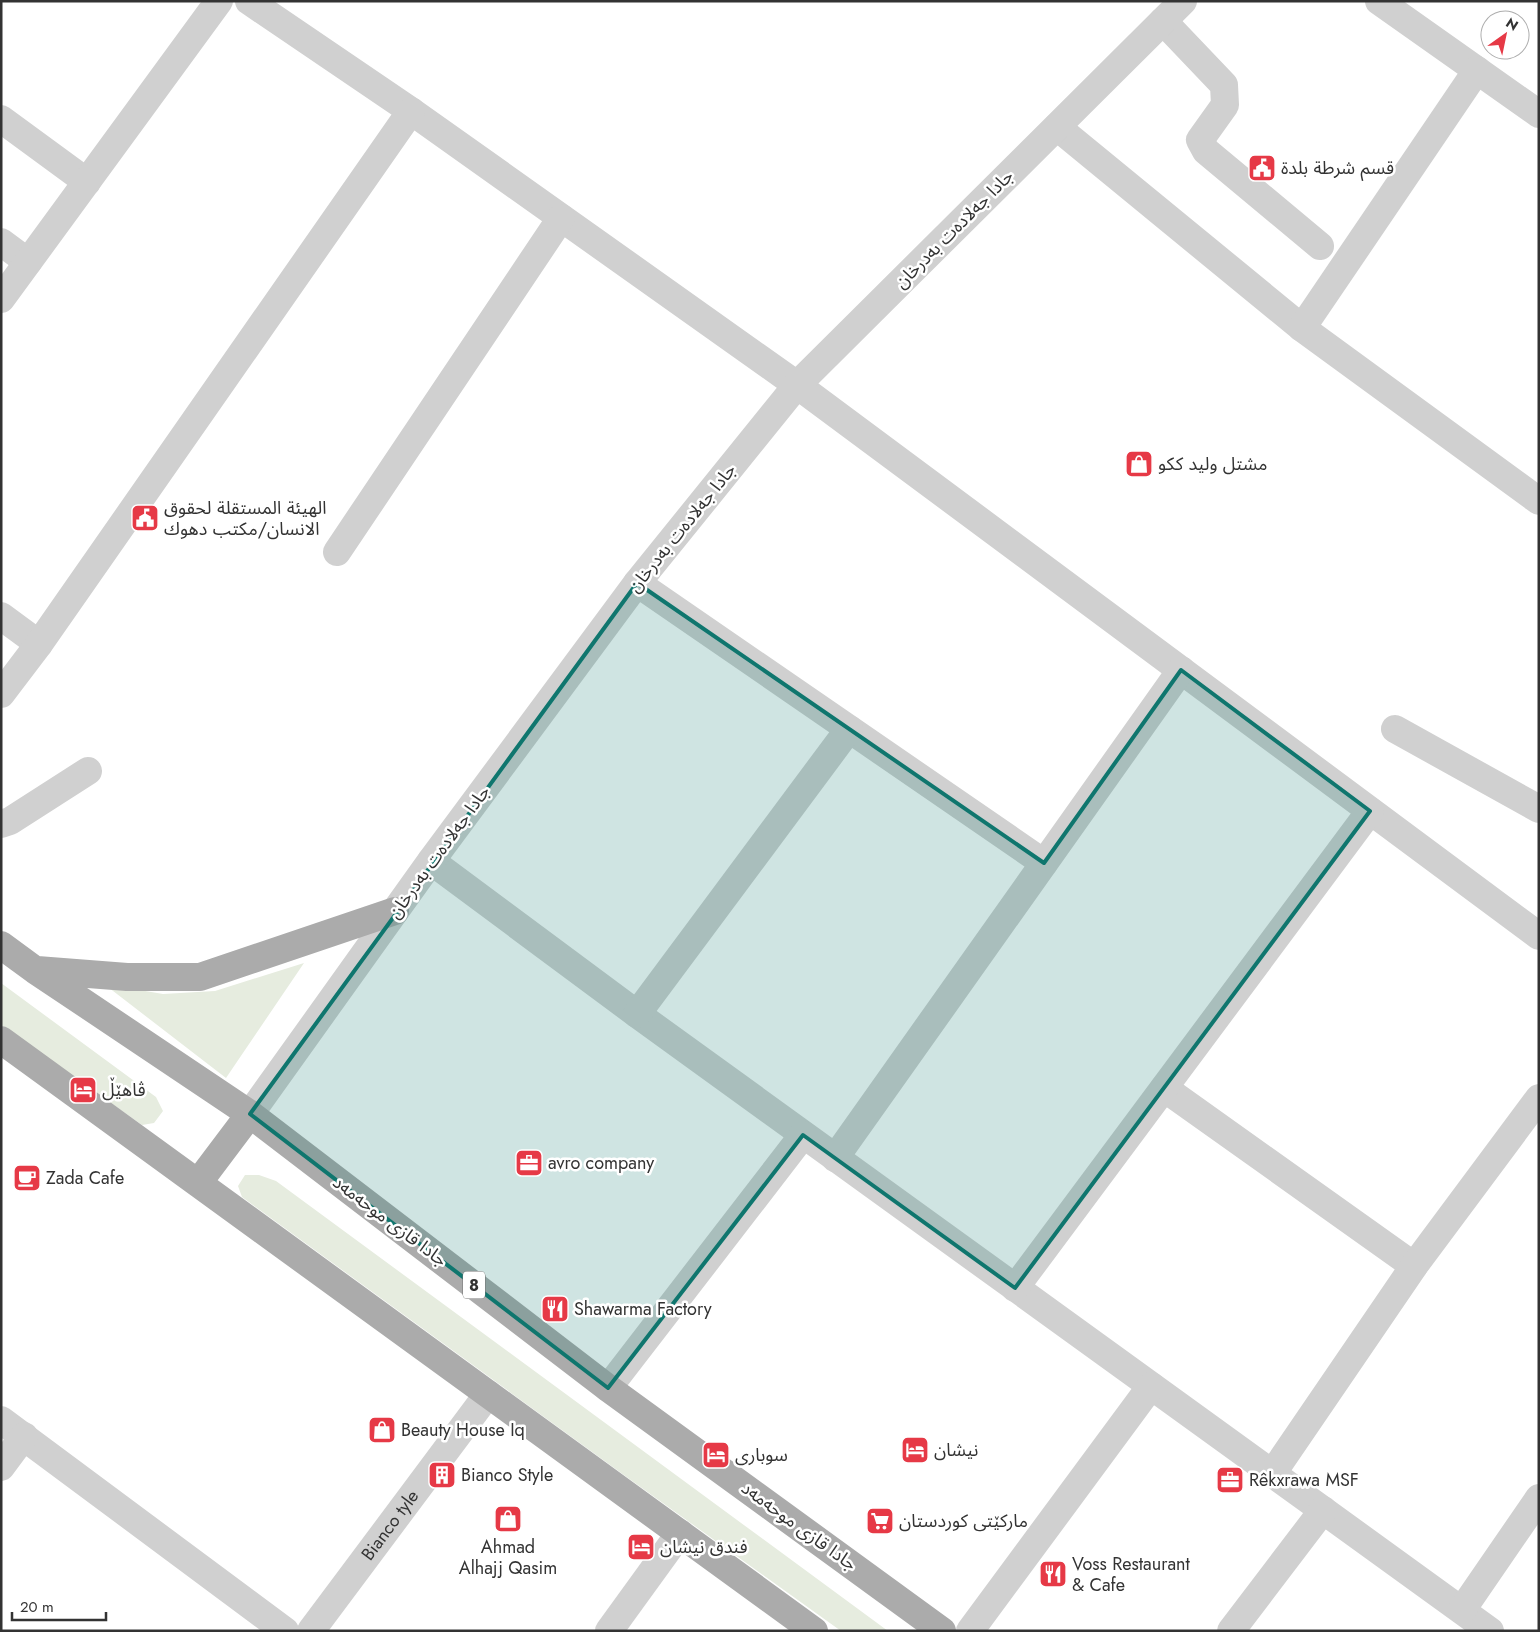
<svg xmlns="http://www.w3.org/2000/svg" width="1540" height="1632" viewBox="0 0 1540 1632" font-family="Jost,'Noto Sans Arabic',sans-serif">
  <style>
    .green { fill: #e6ecdf }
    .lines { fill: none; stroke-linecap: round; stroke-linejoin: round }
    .minor { stroke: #d0d0d0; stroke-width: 28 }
    .major { stroke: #ababab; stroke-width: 28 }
    .marked { fill: #0f766e; fill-opacity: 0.2; stroke: #0f766e; stroke-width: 4; stroke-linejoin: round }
    .labels { text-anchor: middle; stroke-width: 5; stroke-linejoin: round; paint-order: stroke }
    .shield { fill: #fff; stroke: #707070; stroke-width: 1 }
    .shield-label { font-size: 16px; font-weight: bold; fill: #333 }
    .poi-label { font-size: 18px; fill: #333; stroke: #fff; text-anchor: start }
    .street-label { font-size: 18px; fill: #333; stroke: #fff }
  </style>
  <rect width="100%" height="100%" fill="#fff"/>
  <path class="green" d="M304,963L226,1078L104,984L163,994L215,991Z
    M1,983L156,1097L163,1111L154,1123L142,1125L1,1025Z
    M245,1175H259L276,1181L888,1631H841L628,1478L242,1197L238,1186Z"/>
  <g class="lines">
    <g class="minor">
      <path d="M249,1L411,111L797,385L1539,936"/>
      <path d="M1379,1L1539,114"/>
      <path d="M1163,21L1224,85L1225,105L1200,140L1206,151L1320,246"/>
      <path d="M1,119L87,182"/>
      <path d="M1057,127L1302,328L1539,501"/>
      <path d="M1,242L28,262"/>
      <path d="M1,299L219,1"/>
      <path d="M1302,328L1477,70"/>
      <path d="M337,552L561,218"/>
      <path d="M637,583L1044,863"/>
      <path d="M1,616L39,644"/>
      <path d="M1,694L39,644L411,111"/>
      <path d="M1395,729L1539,809"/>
      <path d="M1,824L10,821L88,771"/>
      <path d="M431,861L637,1014L1490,1631"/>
      <path d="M637,1014L849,729"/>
      <path d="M1164,1088L1414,1266"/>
      <path d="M250,1114L431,861L637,583L797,385L1183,1"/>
      <path d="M835,1158L1181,670"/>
      <path d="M1015,1288L1370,811"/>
      <path d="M608,1388L803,1135"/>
      <path d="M1,1420L285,1631"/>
      <path d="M1,1467L24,1436"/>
      <path d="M1272,1474L1414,1266L1539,1098"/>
      <path d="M1462,1610L1539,1498"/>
      <path id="s1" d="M311,1631L488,1394"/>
      <path d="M609,1631L680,1533"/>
      <path d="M970,1631L1151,1386"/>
      <path d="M1231,1631L1323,1510"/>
    </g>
    <path class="major" d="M1,945L35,970L250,1114L608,1388L942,1631
      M37,970L127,977H200L395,911
      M1,1040L814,1631
      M198,1183L250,1114"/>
  </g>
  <path class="marked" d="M637,583L1044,863L1181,670L1370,811L1015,1288L803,1135L608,1388L250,1114Z"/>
  <defs>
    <symbol id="civic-square" viewBox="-11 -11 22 22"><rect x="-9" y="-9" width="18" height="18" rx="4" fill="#e63946" stroke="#fff"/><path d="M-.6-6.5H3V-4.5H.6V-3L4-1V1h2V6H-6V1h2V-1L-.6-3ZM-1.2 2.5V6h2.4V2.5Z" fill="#fff"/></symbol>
    <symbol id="shop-square" viewBox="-11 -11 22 22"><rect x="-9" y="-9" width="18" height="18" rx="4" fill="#e63946" stroke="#fff"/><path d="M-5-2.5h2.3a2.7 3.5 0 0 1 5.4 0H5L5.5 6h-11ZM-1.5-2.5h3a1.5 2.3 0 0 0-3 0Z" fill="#fff"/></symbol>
    <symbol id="hotel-square" viewBox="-11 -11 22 22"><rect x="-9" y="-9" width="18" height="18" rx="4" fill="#e63946" stroke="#fff"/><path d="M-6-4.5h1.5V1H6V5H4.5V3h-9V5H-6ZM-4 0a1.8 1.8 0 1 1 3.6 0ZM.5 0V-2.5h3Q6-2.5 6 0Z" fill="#fff"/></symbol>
    <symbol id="office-square" viewBox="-11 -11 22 22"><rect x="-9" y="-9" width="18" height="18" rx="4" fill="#e63946" stroke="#fff"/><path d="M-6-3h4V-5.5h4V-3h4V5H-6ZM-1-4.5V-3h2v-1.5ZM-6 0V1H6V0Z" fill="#fff"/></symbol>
    <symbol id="cafe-square" viewBox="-11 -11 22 22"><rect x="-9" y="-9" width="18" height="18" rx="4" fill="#e63946" stroke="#fff"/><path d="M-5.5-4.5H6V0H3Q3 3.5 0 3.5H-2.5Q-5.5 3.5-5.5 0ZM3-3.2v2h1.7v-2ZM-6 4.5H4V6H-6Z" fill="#fff"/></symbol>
    <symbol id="restaurant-square" viewBox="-11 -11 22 22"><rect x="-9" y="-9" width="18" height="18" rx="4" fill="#e63946" stroke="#fff"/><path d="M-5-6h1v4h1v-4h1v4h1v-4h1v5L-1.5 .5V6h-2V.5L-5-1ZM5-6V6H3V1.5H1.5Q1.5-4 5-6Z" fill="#fff"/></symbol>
    <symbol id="building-square" viewBox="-11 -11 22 22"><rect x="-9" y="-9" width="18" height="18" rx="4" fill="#e63946" stroke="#fff"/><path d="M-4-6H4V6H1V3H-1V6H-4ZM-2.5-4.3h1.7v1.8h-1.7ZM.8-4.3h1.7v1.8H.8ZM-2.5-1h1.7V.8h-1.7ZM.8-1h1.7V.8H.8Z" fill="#fff"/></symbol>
    <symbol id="supermarket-square" viewBox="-11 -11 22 22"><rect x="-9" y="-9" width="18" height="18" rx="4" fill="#e63946" stroke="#fff"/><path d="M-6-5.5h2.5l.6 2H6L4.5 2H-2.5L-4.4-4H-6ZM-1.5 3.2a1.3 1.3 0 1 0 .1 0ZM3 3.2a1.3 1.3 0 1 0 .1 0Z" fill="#fff"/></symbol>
  </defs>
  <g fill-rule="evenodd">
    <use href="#civic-square" x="1246" y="152" width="32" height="32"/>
    <use href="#shop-square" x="1123" y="448" width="32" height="32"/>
    <use href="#civic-square" x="129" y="502" width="32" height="32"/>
    <use href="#hotel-square" x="67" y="1074" width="32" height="32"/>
    <use href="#office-square" x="513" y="1147" width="32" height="32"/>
    <use href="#cafe-square" x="11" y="1162" width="32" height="32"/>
    <use href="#restaurant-square" x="539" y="1293" width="32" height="32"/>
    <use href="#shop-square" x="366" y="1414" width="32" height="32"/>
    <use href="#hotel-square" x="899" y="1434" width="32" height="32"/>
    <use href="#hotel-square" x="700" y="1439" width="32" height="32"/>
    <use href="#building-square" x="426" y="1459" width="32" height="32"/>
    <use href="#office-square" x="1214" y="1464" width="32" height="32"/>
    <use href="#shop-square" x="492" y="1503" width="32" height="32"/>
    <use href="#supermarket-square" x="864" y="1505" width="32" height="32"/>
    <use href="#hotel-square" x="625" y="1531" width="32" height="32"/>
    <use href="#restaurant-square" x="1037" y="1558" width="32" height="32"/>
  </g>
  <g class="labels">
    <rect class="shield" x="463" y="1271.5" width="22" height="27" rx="4"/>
    <g class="shield-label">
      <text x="474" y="1291">8</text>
    </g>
    <g class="poi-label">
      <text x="1281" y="174">قسم شرطة بلدة</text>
      <text x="1158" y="470">مشتل وليد ككو</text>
      <text x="164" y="514">الهيئة المستقلة لحقوق<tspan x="164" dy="21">الانسان/مكتب دهوك</tspan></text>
      <text x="102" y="1096">ڤاهێڵ</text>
      <text x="548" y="1169">avro company</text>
      <text x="46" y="1184">Zada Cafe</text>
      <text x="574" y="1315">Shawarma Factory</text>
      <text x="401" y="1436">Beauty House Iq</text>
      <text x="934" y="1456">نيشان</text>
      <text x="735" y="1461">سوبارى</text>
      <text x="461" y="1481">Bianco Style</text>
      <text x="1249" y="1486">Rêkxrawa MSF</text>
      <text x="899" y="1527">مارکێتی کوردستان</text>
      <text x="508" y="1553" text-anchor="middle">Ahmad<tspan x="508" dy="21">Alhajj Qasim</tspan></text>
      <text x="660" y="1553">فندق نيشان</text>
      <text x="1072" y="1570">Voss Restaurant<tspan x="1072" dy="21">&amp; Cafe</tspan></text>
    </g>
    <g class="street-label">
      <text transform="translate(954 229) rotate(-45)" y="6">جادا جەلادەت بەدرخان</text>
      <text transform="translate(682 528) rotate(-51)" y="6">جادا جەلادەت بەدرخان</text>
      <text transform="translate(439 852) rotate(-54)" y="6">جادا جەلادەت بەدرخان</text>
      <text transform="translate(390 1221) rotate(37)" y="6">جادا قازی موحەمەد</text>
      <text dy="6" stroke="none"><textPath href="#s1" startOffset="132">Bianco tyle</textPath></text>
      <text transform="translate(799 1526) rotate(36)" y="6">جادا قازی موحەمەد</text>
    </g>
  </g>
  <rect width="1540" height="1632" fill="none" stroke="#333333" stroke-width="5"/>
  <g transform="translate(1505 35) rotate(33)"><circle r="24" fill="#ffffff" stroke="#adadad"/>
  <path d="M0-4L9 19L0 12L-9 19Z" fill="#e63946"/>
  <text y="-8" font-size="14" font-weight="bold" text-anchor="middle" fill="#333333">N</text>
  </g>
  <path d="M12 1612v8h94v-8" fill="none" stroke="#333333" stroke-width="2.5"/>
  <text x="20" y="1612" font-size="15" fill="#333333" stroke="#ffffff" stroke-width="4" paint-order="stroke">20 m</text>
</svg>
